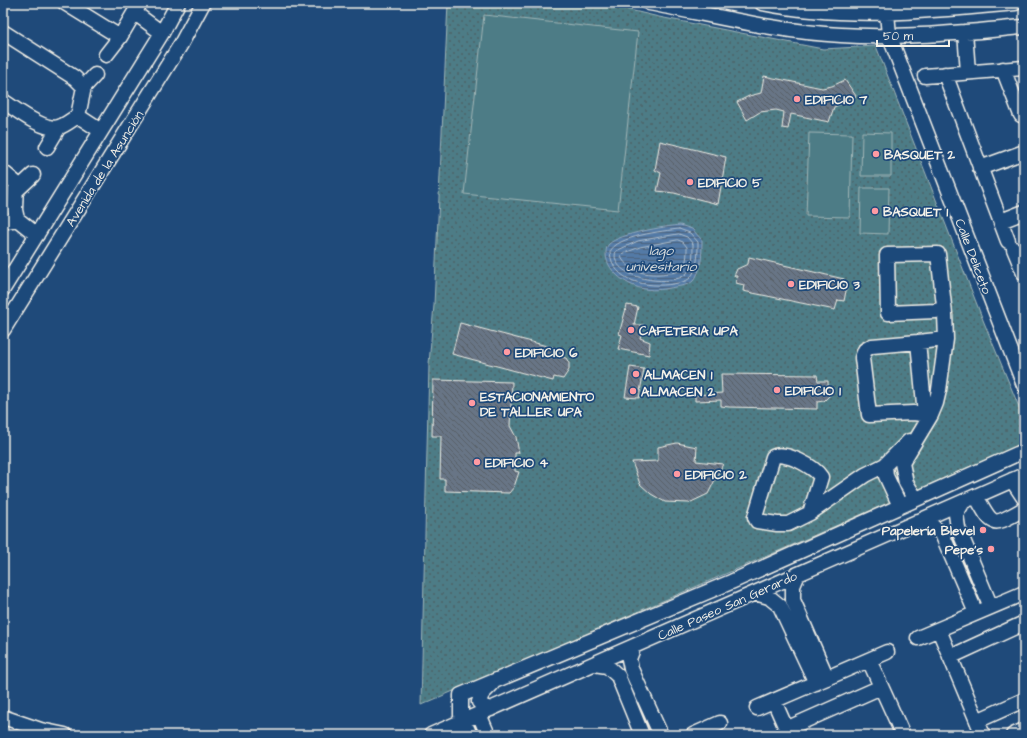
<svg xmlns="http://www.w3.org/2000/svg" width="1027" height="738" viewBox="0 0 1027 738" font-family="'Architects Daughter',sans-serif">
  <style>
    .grass { fill: url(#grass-dots); stroke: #a1b6b7 }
    .pitch { fill: #4e7c86; stroke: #a1b6b7 }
    .water { fill: url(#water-rules); stroke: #93aac0 }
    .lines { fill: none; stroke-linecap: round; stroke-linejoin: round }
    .shore { stroke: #b3c1ce; stroke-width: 1 }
    .building { fill: url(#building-back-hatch); stroke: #f4f1e8 }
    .minor-casing { stroke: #f4f1e8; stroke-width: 17 }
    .minor { stroke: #1f4a7a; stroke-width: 14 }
    .poi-dot { fill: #ff9aa2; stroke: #1f4a7a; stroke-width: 1.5 }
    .labels { text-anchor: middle; stroke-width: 3.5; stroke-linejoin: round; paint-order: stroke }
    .poi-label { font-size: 13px; font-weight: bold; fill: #f4f1e8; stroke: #1f4a7a; text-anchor: start }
    .street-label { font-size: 13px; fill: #f4f1e8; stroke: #1f4a7a }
    .water-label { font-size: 14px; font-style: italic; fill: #dcdfde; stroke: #1f4a7a }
  </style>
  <defs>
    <pattern id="grass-dots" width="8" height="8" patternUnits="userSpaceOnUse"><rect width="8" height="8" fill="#4e7c86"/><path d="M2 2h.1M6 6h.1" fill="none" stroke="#4c6266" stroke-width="1.8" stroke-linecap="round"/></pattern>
    <pattern id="water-rules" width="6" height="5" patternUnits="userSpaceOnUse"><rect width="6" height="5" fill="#527aa6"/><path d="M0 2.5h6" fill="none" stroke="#4e647b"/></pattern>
    <pattern id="building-back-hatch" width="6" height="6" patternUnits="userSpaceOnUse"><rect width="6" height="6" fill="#677586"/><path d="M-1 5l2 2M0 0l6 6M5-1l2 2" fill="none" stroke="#585e66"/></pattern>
  </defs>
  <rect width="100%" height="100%" fill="#1f4a7a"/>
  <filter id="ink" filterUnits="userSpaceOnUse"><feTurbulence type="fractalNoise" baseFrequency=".025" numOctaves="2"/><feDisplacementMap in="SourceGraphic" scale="8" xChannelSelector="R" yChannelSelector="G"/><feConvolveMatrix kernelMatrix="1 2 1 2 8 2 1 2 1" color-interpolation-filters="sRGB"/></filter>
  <g filter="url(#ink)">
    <path class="grass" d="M448,3H600L659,17L823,49L876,46L983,320L1024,419V443L774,553L421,705L429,364L434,305Z"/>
    <path class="pitch" d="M484,15L638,32L618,210L464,194Z
      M862,132L891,133V176H861Z
      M809,133L852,134L850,217L806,216Z
      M861,188H889L888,234L860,233Z"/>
    <path class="water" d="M680,225L692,229L702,240C702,252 702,272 693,281C689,285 681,286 675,287C666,289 655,291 645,289C629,287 607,272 606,255C606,251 606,247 609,244C621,233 663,227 680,225Z"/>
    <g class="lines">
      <path class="shore" d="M679,229L690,233L698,242C698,253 698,269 690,278C686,282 678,283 673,284C648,288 612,282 610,252C616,236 663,231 679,229Z
        M679,234L687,237L693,244C693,253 693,268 686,274C670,289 607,277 616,251L638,241Z
        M678,240L683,242L687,247C687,253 687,266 681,270C678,272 672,273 669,273C652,276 630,274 621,257L622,254L640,247Z"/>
    </g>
    <path class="building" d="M764,76L822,88L832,86L845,80L856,96L834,107L829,122L791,114L788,129L782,128L784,112L776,110L760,112L747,120L737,102L749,96L761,93Z
      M660,141L726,157L718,204L674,193L657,191L661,173L655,170Z
      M749,257L844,279L843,285L847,286L844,301L838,300L835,310L743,291L744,285L736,283L737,276H734L737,269L748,264Z
      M627,305L638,307L634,325H644L640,338L650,342L649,355L618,349L622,335L619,334Z
      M460,323L562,350L560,357L566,358L569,363V370L563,379L554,377L553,381L452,354Z
      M630,367L644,369L639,398L625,397Z
      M721,374L817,375L818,381H828V387L832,388V393L824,401L817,402V409L729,407L721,406V400L695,401V395L722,393Z
      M433,380L512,382L510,426L516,437L519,453H515V471L519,472L514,487L509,493L445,491V479H440L441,436H432Z
      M677,443L697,447L696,461L723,464L708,494L689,503L665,502L651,494L640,484L632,462L658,461V447Z"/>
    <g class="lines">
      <defs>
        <path id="minor" d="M65,3L120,37
          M649,3C713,15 777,32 841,35C900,39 965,32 1024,27
          M762,3C845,20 931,11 1015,3
          M135,13L162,33
          M887,13L889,35L1024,385
          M3,32L75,78L84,87L78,116C72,119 66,125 59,127C44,132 16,109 3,101
          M965,32L968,72
          M106,55L120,37L140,3
          M1003,69L1021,115
          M945,74L1008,241
          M925,76L1024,68
          M84,87L95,75
          M78,116L101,131
          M47,147L59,127
          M980,168L1024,152
          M3,172L16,183L15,210L17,219
          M17,190L33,175
          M1001,221L1024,212
          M3,222L17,219L37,235
          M1014,249L1024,273
          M3,289L162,33L178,3
          M3,330L181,44L203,3
          M918,342L946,339
          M925,414L918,342L872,346L865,350L862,358L869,415L913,413L931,415
          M885,465L886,476L900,506
          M1012,480L1024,498
          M976,496C994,529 992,526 1024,509
          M916,499L906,483L902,463L931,415L936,403L939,390L946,339L945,314L938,254L887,255L888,313L936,311L944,308
          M963,502L956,514L958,528L991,607
          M810,513L821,477C815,467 784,450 773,457L755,517L757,521L777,524H788L810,513L865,475L885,465L909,441
          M918,521L931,525L942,534L976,613
          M798,574L793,586V600L827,678
          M755,593L769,597L780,606L816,683
          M939,630L983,735
          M918,638L1024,593
          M634,646L629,659L631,669L661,735
          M950,657L1024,623
          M869,660L903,735
          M594,664L607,666L618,676L642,735
          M774,701L789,735
          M757,708L887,652
          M491,709L484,707L479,702L482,694L492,684
          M479,714L488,735
          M3,717L41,730L65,735
          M977,721L1024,700
          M786,729L881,687
          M431,735L1024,475
          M470,735L461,715V695L731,582L1024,451
          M693,735L720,723
          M1013,735L1024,730"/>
      </defs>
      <use href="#minor" class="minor-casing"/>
      <use href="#minor" class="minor"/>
    </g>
  </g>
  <g class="poi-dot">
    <circle cx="797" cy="99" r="4"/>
    <circle cx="876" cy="154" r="4"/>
    <circle cx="690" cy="182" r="4"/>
    <circle cx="875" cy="211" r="4"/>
    <circle cx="791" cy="284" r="4"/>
    <circle cx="631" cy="330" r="4"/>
    <circle cx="507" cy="352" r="4"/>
    <circle cx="636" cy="374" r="4"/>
    <circle cx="777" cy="390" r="4"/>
    <circle cx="633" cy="391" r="4"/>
    <circle cx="472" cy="403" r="4"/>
    <circle cx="477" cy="462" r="4"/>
    <circle cx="677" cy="474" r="4"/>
    <circle cx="983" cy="530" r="4"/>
    <circle cx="991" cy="549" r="4"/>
  </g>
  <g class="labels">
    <g class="poi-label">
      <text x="805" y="104">EDIFICIO 7</text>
      <text x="884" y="159">BASQUET 2</text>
      <text x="698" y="187">EDIFICIO 5</text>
      <text x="883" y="216">BASQUET 1</text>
      <text x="799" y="289">EDIFICIO 3</text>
      <text x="639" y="335">CAFETERIA UPA</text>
      <text x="515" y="357">EDIFICIO 6</text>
      <text x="644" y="379">ALMACEN 1</text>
      <text x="785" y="395">EDIFICIO 1</text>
      <text x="641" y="396">ALMACEN 2</text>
      <text x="480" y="401">ESTACIONAMIENTO<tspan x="480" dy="15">DE TALLER UPA</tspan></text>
      <text x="485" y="467">EDIFICIO 4</text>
      <text x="685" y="479">EDIFICIO 2</text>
      <text x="975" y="535" text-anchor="end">Papelería Blevel</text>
      <text x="983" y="554" text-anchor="end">Pepe's</text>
    </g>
    <g class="street-label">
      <text transform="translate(104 168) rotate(-58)" y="5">Avenida de la Asunción</text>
      <text transform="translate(974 256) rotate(69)" y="5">Calle Deliceto</text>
      <text transform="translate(727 605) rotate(-24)" y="5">Calle Paseo San Gerardo</text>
    </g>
    <g class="water-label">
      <text x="661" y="255">lago<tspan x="661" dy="16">univesitario</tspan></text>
    </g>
  </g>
  <rect width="1027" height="738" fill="none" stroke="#1f4a7a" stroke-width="16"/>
  <rect x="8" y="8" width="1011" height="722" fill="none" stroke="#f4f1e8" stroke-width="1.5" filter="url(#ink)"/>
  <path d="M877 40v6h72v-6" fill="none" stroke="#f4f1e8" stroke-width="2"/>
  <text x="883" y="40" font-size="12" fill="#f4f1e8" stroke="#1f4a7a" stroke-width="3" paint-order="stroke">50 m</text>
</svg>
